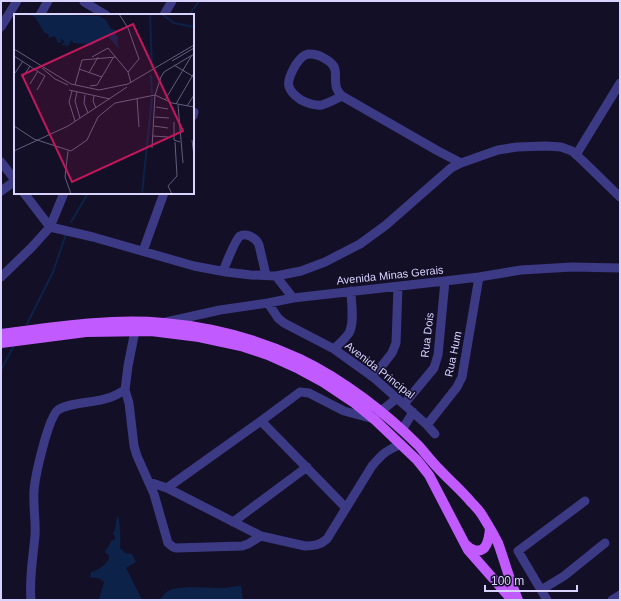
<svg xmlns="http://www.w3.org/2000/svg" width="621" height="601" viewBox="0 0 621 601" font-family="Helvetica,sans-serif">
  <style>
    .water { fill: #0c2248 }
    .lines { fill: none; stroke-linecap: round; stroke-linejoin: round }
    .stream { stroke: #0c2248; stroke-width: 2 }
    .minor { stroke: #3d3a85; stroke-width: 9 }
    .major { stroke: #c25bff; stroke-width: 10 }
    .labels { text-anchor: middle; stroke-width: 3; stroke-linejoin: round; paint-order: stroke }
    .street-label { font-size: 11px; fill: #d9d4ff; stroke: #130f26 }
    .inset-river { fill: none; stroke: #0c2248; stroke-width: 2 }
    .inset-road { fill: none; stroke: #625e7d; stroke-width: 1 }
    .view { fill: #c2185b; fill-opacity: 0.15; stroke: #c2185b; stroke-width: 2 }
    .inset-edge { fill: none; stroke: #d9d4ff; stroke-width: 2 }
  </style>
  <rect width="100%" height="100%" fill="#130f26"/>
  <path class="water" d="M117,516L119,519C120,528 121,538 120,548L125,553L132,554L136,562L126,568L142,600H99L104,582C101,578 95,577 90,578L91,572C99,570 105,565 109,559V556L105,552L112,540H115V537L113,533L115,529Z
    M237,586H241L243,600H157L161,598L166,592L172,589L189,587L224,588Z"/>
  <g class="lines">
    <path class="stream" d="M189,15L199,1
      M71,222L88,193
      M27,324L53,272L66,234
      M1,370L14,345"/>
    <path class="minor" d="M84,2L106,15
      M40,15L48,1
      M164,15L172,1
      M1,27L17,1
      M342,96C336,99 329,103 322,105C315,106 307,103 301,100C285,89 286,82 295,66C302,55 307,51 320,56C324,58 328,60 331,63C339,70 333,80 337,89C338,92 340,94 342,96L438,151L461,163
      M193,116L194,112
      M576,155L620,83
      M1,162L15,180
      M1,191L15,181
      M24,193L50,227L93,237L194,266L226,272L251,275L276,276L301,271L325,262L360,244L386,225L451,168L461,163L498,150L517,147L546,146L561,147L572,151L583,161L620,197
      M143,251L164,193
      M223,271C226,264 235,240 240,236C243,234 247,235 250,236C254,238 257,240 259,245L266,275
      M276,276L293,298
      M1,277L32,247L50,227L64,193
      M268,303L278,318L284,323L334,349L373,377L427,425L435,434
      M166,322L220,310L268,303L293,298L445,281L479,277L521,270L572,267L620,268
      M135,331L128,366L125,390L129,403L134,446L137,456L154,494L168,543L173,547L176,548L242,546L248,544L261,536
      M334,349C339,344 345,339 349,333C355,322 351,303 351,291
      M373,377L392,353L396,343L398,287
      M404,404L434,368L438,355L445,281
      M380,412L397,398
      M261,421L346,508
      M427,425L457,387L462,377L479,277
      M402,430L413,412
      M149,482L167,488L261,536L305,546C314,546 320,545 327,539L372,466C383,453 386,451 401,444
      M167,488L261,421L296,395L300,392L309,393L344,411L374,419
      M233,522L307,467
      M541,590L564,576L605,543
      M31,600C29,579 33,557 35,536C36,521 33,506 34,491C35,476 48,418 58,410C69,402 95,403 108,398C114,397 119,393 125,390
      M547,600L518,551L585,501
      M612,600L620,595"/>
    <path class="major" d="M1,334C55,327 110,318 164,323C211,327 257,339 300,359C342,379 386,413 419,446C425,453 431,461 438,468C449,480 461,490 471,502C475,506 479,510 482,515C487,523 493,533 498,543C501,551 504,561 507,570C510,580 514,590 518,600
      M1,343L86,332L151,331L199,337L241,346L268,355L299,369L323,382L353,402L375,420L417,460L429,475L468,550L512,600
      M465,544C467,546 471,549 474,550C487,554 489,538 490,529"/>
  </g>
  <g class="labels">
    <g class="street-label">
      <text transform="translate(390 275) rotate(-6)" y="4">Avenida Minas Gerais</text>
      <text transform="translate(427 335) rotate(-83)" y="4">Rua Dois</text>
      <text transform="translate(453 354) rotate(-78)" y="4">Rua Hum</text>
      <text transform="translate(380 370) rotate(38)" y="4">Avenida Principal</text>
    </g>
  </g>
  <g transform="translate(14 14)">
    <rect width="180" height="180" fill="#130f26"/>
    <path d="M12,0L85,2L92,6L97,15L102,16V22L105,23L103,26L105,35L93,21L77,32L73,30L59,29L58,26L54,32L49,31L47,30L51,29L49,26L46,25L48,28L44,29L41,22L34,24L35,21L30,18L21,3Z" fill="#0c2248"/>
    <path class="inset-river" d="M136,0L138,54M148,0L160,9L180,13M137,61L138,80M128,180L138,83"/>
    <path class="inset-road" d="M105,0L114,14L125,45L114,58M0,35L57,70L85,76L114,70L180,31M0,42L31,62L23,76M78,43L94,34L114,58L117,69M158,47L180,34M160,51L180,63M28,54L41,65L54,71M65,55L88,63M1,59L9,47M75,59L84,43M8,64L16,52M16,70L24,57M61,71L68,46L102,43M76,72L83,71L99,44M55,76L96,85M58,77L55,88L61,107M63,78L61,87L66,104M71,81L70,89L74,99M80,82L79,87L82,94M123,84L125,113M151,86L178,41M162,90L180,59M164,91L169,149M173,92L180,81M142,93L154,95M141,103L155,104M160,108V126L166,128M0,112L20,125L57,137L73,126L84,103L101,89L141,81L158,89L180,93M140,112L154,114M139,122L154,123M178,126L180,142M138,134L141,81L147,63L150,58L180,40M0,137L54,112L113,73M54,137L51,163L57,180M158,180L154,172L163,162L161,128"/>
    <path class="view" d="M119,10L169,117L58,168L8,61Z"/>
    <rect width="180" height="180" class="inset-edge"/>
  </g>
  <rect width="621" height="601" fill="none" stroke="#d9d4ff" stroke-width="4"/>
  <path d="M485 585v6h92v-6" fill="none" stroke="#d9d4ff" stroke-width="2"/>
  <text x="491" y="585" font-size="12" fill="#d9d4ff" stroke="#130f26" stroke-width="3" paint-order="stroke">100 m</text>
</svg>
